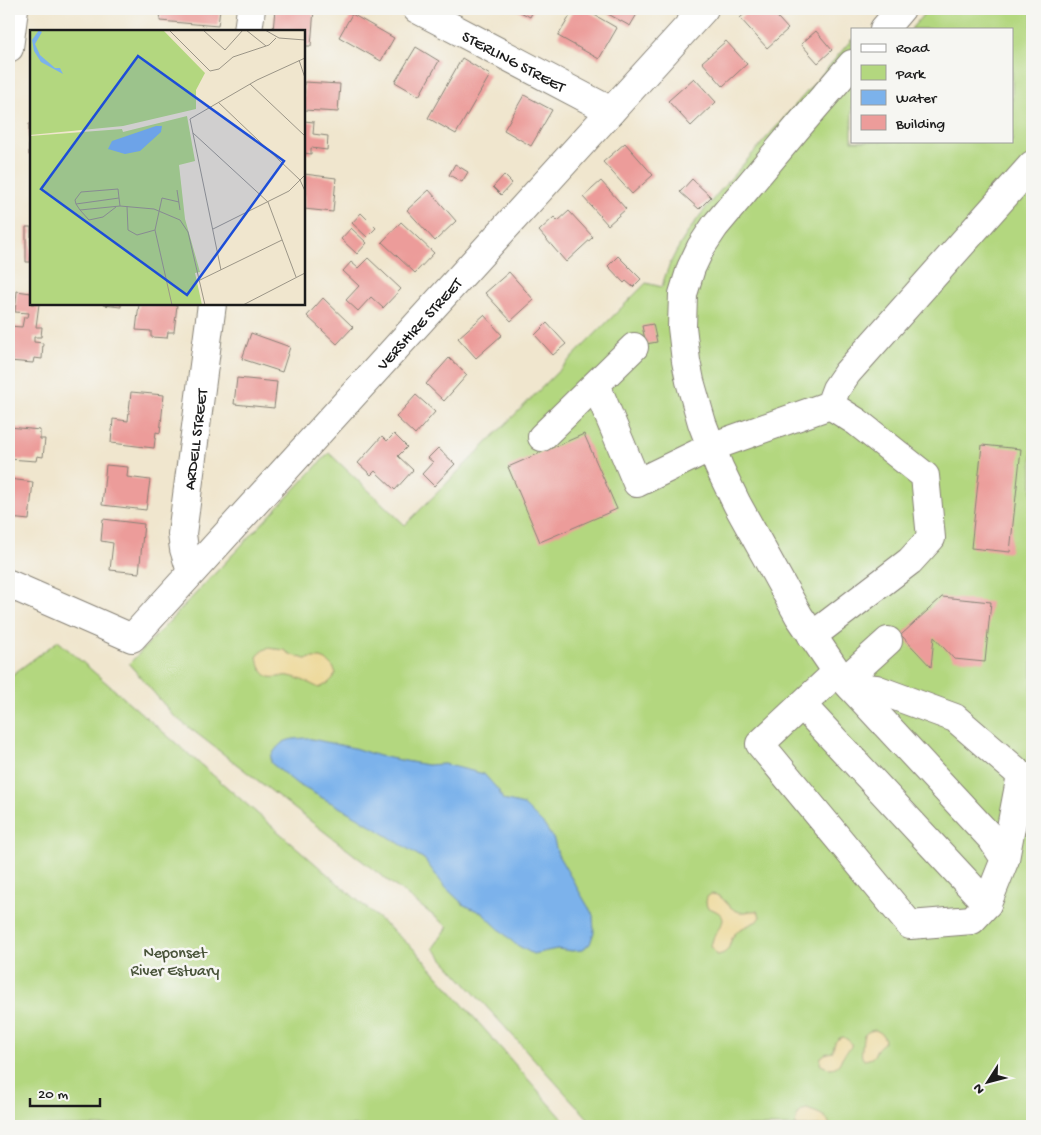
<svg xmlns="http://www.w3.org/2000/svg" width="1041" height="1135" viewBox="0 0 1041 1135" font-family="'Gochi Hand',sans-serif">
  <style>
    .green { fill: #b3d77f; stroke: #687a4e }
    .sand { fill: #eeda9e; stroke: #857b5d }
    .water { fill: #7cb2eb; stroke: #4c6784 }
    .building { fill: #ec9c9a }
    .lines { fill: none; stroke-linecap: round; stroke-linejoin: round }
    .minor-casing { stroke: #868175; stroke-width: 30 }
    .minor { stroke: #fff; stroke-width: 28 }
    .labels { text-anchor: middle; stroke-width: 5; stroke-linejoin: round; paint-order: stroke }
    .street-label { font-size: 16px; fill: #1c1c1c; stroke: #f6f6f2 }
    .park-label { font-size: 16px; fill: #49543a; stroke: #f6f6f2 }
    .inset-road { fill: none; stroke: #9b9587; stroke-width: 1 }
    .view { fill: #1d4ed8; fill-opacity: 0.15; stroke: #1d4ed8; stroke-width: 2.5 }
    .inset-edge { fill: none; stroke: #1c1c1c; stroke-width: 2.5 }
  </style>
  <rect width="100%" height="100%" fill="#f6f6f2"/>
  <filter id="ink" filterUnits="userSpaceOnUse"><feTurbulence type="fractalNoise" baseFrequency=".02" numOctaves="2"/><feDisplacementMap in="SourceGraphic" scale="10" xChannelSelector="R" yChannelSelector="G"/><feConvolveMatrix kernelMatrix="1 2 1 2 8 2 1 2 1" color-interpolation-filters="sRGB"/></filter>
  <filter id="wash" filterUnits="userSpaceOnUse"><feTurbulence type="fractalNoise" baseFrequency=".0096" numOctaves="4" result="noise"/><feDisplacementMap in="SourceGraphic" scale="20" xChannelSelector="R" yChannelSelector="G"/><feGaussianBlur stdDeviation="1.12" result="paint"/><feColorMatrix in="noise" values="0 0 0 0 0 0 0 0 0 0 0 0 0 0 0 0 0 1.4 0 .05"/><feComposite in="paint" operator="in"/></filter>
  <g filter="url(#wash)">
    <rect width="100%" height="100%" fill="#f0e6ce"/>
    <path class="green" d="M928,9H1032V1126H595L433,948L448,927L174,716L129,664L329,453L405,525L646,283L662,287C673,239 722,189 754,152C787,115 820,77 852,39V141H1012V29H911Z
      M58,641L415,950L569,1126H9V677Z"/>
    <path class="sand" d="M267,648L284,650L290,654L305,659L312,658H321L326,660L333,667L336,673C332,681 328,684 319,688C309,683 299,678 289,676C283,675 282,677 277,677C263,680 260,667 257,657L262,651Z
      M711,894C724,894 726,907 737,911C744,914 750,910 757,911L760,916L759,920C752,924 739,928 734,935C728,944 731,954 716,955L711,946C712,942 713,938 715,934C719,927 728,920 719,913C715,910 711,909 707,907L706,902L707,897Z
      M875,1030C881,1032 883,1035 885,1040C882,1047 885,1041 880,1046C872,1053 878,1058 864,1060C860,1055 862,1053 862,1048C863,1038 862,1032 875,1030Z
      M843,1037C860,1046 846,1049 842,1058C840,1061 841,1062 838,1065C833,1070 825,1068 820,1064L821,1057L825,1054L832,1052C835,1045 834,1039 843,1037Z
      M807,1109C817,1113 828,1115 830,1126H797L795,1124C797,1116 799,1110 807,1109Z"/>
    <path class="water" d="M307,738L354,748L379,756L427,765L444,764L484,774L499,791L503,800L524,805L544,825L554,840L558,855L593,915L594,932L590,944L582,950L572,951L557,949L533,954L515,944L482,913L464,905L445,887L424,859L359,818L297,784L271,763V756C282,739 288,739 307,738Z"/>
    <g id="blocks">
      <path class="building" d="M161,9H220L218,26L160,21Z
        M275,9H314L311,46H304V31H273Z
        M515,9H534L530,17Z
        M574,9H584L617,28L599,59L558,36Z
        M599,9H640L630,26Z
        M750,9H770L788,29L767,48L740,18Z
        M352,14L394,38L381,61L339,37Z
        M816,31L832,50L818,63L801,44Z
        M726,41L747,64L723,86L702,62Z
        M416,47L439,61L419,96L395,82Z
        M462,58L490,75L456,134L428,118Z
        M694,78L716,102L691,126L668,101Z
        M304,82L340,84L338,112L304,110Z
        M524,95L552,110L531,146L504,130Z
        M304,121L314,122L313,134L328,136L327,150L311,148V154L304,153Z
        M29,124H31V155H29Z
        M625,143L653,175L632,194L603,162Z
        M455,164L468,172L462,182L449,175Z
        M304,174L336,178L333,212L304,209Z
        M504,175L512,183L501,195L493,187Z
        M692,179L711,197L699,209L680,192Z
        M601,181L626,209L608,225L583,197Z
        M429,190L456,221L435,241L407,210Z
        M569,211L593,237L566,262L539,231L554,217L558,221Z
        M361,213L376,228L367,237L352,223Z
        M401,222L434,253L415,273L382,242Z
        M26,227H31V262H26Z
        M351,228L367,243L357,254L341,239Z
        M618,256L641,279L633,287L626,281L624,283L608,266Z
        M368,258L401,289L383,308L371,297L358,311L346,300L359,286L343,271L351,262L358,268Z
        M509,272L534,300L511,321L485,293Z
        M17,291L31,293V304H39L36,327H42L41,337H34V342L43,343L42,359L34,358L33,363L9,361V326L22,327L24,317H28L29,313L15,312Z
        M323,298L353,327L337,344L307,316Z
        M103,304H121V307L103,305Z
        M139,304H161L177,305L174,332H168L167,338L151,337V331L136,330Z
        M484,315L502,335L476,358L458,338Z
        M547,323L566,344L553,355L535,335Z
        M653,324L657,342L646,344L642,326Z
        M251,333L290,347L282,372L242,359Z
        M449,358L467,375L444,401L426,384Z
        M237,378L277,382L274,408L234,404Z
        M131,392L164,395L160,433L156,432L154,448L111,443L113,419L128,421Z
        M416,395L435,412L415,435L396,417Z
        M9,427L40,430V439H45L43,457L37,456L36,461L9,459Z
        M394,434L407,447L398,456L413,470L395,490L375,471L371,475L358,463L382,436L387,441Z
        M584,434L617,509L540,542L508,467Z
        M982,445L1021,449L1010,552L971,548Z
        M438,448L455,464L434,486L422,474L433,462L428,458Z
        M106,465L128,467L127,477L150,480L146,510L102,505Z
        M9,479L33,482L29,520L9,518Z
        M103,519L144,524L139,573L110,570L113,543L101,541Z
        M942,597L991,602L985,662L954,659L934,637L931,667L901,635Z"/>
    </g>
  </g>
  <g filter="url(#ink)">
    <use href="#blocks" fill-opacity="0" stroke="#868175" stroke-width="1"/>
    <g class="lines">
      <defs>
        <g id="minor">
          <path id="s1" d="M417,9L611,111"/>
          <path d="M884,29L901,9"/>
          <path d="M248,31L251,9"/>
          <path d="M9,48L14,9"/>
          <path d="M852,64L797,128L715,226L701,247L691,268L683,294L682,327L686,361L690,381L702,423L719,467L737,504L799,616L837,672L991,838L1005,859L987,904"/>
          <path d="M596,385L637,483L711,447L830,405L836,389L847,373L1032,165"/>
          <path d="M542,437L634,347"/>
          <path id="s2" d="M191,572L184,549L182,534L212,304"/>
          <path id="s3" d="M9,584L132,638L704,9"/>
          <path d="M812,636L910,561L931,538L925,476L857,422L830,405"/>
          <path d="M845,680L888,641"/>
          <path d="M851,687L876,689L955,718L1021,775L1005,859"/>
          <path d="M802,705L987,904L972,920L910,925L760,744L837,672"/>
        </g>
      </defs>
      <use href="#minor" class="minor-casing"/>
      <use href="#minor" class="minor"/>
    </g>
  </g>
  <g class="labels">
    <g class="street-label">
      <text dy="6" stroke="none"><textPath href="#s1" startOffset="110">STERLING STREET</textPath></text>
      <text dy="6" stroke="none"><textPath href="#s3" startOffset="560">VERSHIRE STREET</textPath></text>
      <text dy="6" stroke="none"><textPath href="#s2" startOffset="135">ARDELL STREET</textPath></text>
    </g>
    <g class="park-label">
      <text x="175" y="957">Neponset<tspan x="175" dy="18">River Estuary</tspan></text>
    </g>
  </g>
  <g transform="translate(30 30)">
    <rect width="275" height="275" fill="#f0e6ce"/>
    <path d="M0,0H133L175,43L166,60V79L93,96L0,105ZM157,86L165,131L149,135L155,189L170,242L165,243L172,275H0V106L92,99L93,102Z" fill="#b3d77f"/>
    <path d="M9,0L12,2L5,14L10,25L25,38H30L33,44L11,32L4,21L2,10ZM126,96H132L131,102L110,121L95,124L78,119L82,111Z" fill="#7cb2eb"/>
    <path class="inset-road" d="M139,0L180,41L189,39L203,27L239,15L246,8M173,0L195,20L213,0M216,0L236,16M235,0L249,8L275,10M269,30L275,48M220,54L275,106M188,72L270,150L275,161M163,103L238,172L266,247M147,160L150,180M89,168L46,174L45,170L51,162L88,159L89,168L90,176M46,174L50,180L90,176L124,179L150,190L158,202L175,275M97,176L98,200L107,205L125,200M50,180L59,190L73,187L86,177M183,199L259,161L275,145M191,240L160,89L227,50L275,28M170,250L252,210M142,275L125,200L132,168L149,172M213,275L275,243"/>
    <path class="view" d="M108,26L254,131L157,265L11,159Z"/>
    <rect width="275" height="275" class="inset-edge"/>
  </g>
  <rect width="1041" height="1135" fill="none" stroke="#f6f6f2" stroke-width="30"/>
  <rect x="851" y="28" width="162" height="115" fill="#f6f6f2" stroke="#9f9f9c"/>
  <rect x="861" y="44" width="25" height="8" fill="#ffffff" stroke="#9f9f9c"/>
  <text x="896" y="52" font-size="15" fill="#1c1c1c">Road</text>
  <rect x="861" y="65" width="25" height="15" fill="#b3d77f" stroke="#9f9f9c"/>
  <text x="896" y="78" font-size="15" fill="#1c1c1c">Park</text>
  <rect x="861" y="90" width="25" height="15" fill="#7cb2eb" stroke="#9f9f9c"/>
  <text x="896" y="102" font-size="15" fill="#1c1c1c">Water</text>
  <rect x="861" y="115" width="25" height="15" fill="#ec9c9a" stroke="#9f9f9c"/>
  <text x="896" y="128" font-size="15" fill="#1c1c1c">Building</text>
  <g transform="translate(988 1082) rotate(234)" stroke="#f6f6f2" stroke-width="4" paint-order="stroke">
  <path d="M0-4L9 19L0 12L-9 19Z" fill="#1c1c1c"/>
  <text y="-8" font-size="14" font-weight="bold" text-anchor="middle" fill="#1c1c1c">N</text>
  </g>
  <path d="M30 1098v8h70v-8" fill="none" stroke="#1c1c1c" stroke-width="2.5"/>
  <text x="38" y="1098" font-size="15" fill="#1c1c1c" stroke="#f6f6f2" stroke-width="4" paint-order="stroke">20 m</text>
</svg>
